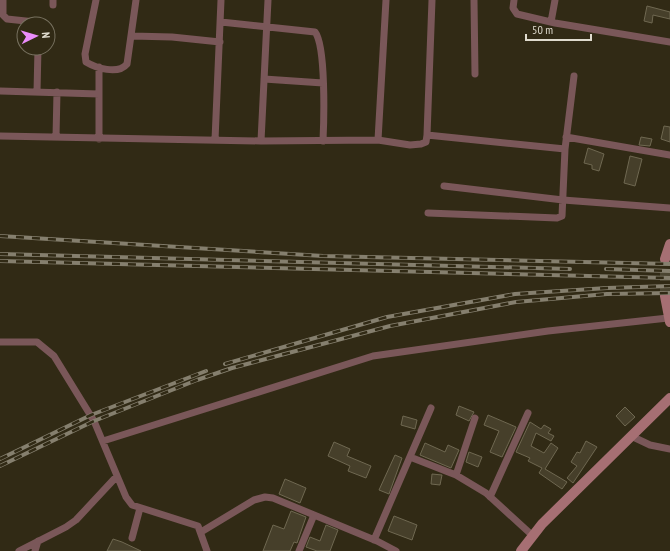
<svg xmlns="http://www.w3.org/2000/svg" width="670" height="551" viewBox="0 0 670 551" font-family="'PT Sans Narrow',sans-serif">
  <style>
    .building { fill: #463f2a; stroke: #6f6851 }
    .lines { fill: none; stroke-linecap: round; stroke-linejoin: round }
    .secondary-tunnel { stroke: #4b4531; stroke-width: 10; stroke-dasharray: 10 5; stroke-linecap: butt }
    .street { stroke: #7a5759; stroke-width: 7 }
    .secondary { stroke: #a66f73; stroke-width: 10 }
    .rail-casing { stroke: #857f6e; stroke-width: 4 }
    .rail { stroke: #312a15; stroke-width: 2.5; stroke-dasharray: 8; stroke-linecap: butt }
  </style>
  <rect width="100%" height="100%" fill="#312a15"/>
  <path class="building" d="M647,6L670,12V19L653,15L652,23L644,21Z
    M664,126L670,127V142L661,139Z
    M641,137L652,139L650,146L639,145Z
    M588,148L604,154L599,171L592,169V165L584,163Z
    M630,156L642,159L635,186L624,183Z
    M459,406L474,412L469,421L456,415Z
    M625,407L635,417L625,426L616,416Z
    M488,415L516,427L502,457L490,452L499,431L484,425Z
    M403,416L417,420L415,429L401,425Z
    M530,422L541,429L544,425L551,429L548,433L554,436L551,441L536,433L531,446L544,453L551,443L558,448L545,469L567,482L562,489L539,473L542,468L528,461L530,458L516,452Z
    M586,441L597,447L573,483L567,478L577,466L571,462L577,452L580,453Z
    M334,442L350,449L347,456L371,466L366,478L348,471L350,466L328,456Z
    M425,443L445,452L448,445L459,450L451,468L420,455Z
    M469,452L482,457L478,467L466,462Z
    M395,455L402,458L389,494L379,490Z
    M432,474L442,475L440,485L431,484Z
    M285,479L306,488L300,503L279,494Z
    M291,511L306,517L297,543L294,542L290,551H263L273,525L284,529Z
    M394,516L417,525L412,540L388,531Z
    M326,525L338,530L330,551H317L306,547L310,537L320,541Z
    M113,539L122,542L141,551H107Z"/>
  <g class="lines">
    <path class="secondary-tunnel" d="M665,296V259"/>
    <path class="street" d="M3,0V15L7,19L35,22L37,24
      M96,0L85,54L86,62C96,68 118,75 127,64L136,0
      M474,0L475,74
      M514,0L513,8L517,14L555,23L670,42
      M53,5V0
      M221,22L315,32C326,46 324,120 323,141
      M551,22L555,0
      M132,36L172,37L220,42
      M264,79L323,83
      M0,91L99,94
      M37,92L38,48
      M427,135L565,149
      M0,136L261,141L378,140L410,145L421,144L426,142L427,135L432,0
      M56,137L57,92
      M566,137L670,155
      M99,139V67
      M215,140L221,0
      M378,140L386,0
      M261,141L268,0
      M444,186L563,200L670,208
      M428,213L557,218L562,216L565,149L574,76
      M0,342H37L54,356L94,421L126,497L132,505L198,526L207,551
      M631,436L650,445L670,449
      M103,441L373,356L548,331L668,318
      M410,457L456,475L486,493L533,536
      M456,475L475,418
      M490,497L528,413
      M201,532L254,500L265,497L273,498L377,541L396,551
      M132,538L140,508
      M374,540L431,408
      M19,551L66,527L76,520L117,476
      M35,551L38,541
      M299,551L314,515"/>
    <path class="secondary" d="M665,259L670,244
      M665,296L670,322
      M521,551L542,524L670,398"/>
    <defs>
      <path id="rail" d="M0,236L323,256L670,264
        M0,254L570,269
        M0,261L670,278
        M606,269L670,271
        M225,364L387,317L515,294L607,288L670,286
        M0,459L91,415L206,371
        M0,466L94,421L197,380L232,368L390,326L516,302L607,294L670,293"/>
    </defs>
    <use href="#rail" class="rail-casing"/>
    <use href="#rail" class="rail"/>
  </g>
  <g transform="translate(36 36) rotate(85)"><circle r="19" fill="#312a15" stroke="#77715f"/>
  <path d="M0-3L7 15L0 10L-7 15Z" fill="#eb8dfc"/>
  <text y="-6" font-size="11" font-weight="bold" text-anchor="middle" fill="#dfdbce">N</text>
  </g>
  <path d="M526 34v6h65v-6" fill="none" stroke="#dfdbce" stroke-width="2"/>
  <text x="532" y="34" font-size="12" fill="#dfdbce" stroke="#312a15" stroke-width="3" paint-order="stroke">50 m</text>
</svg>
